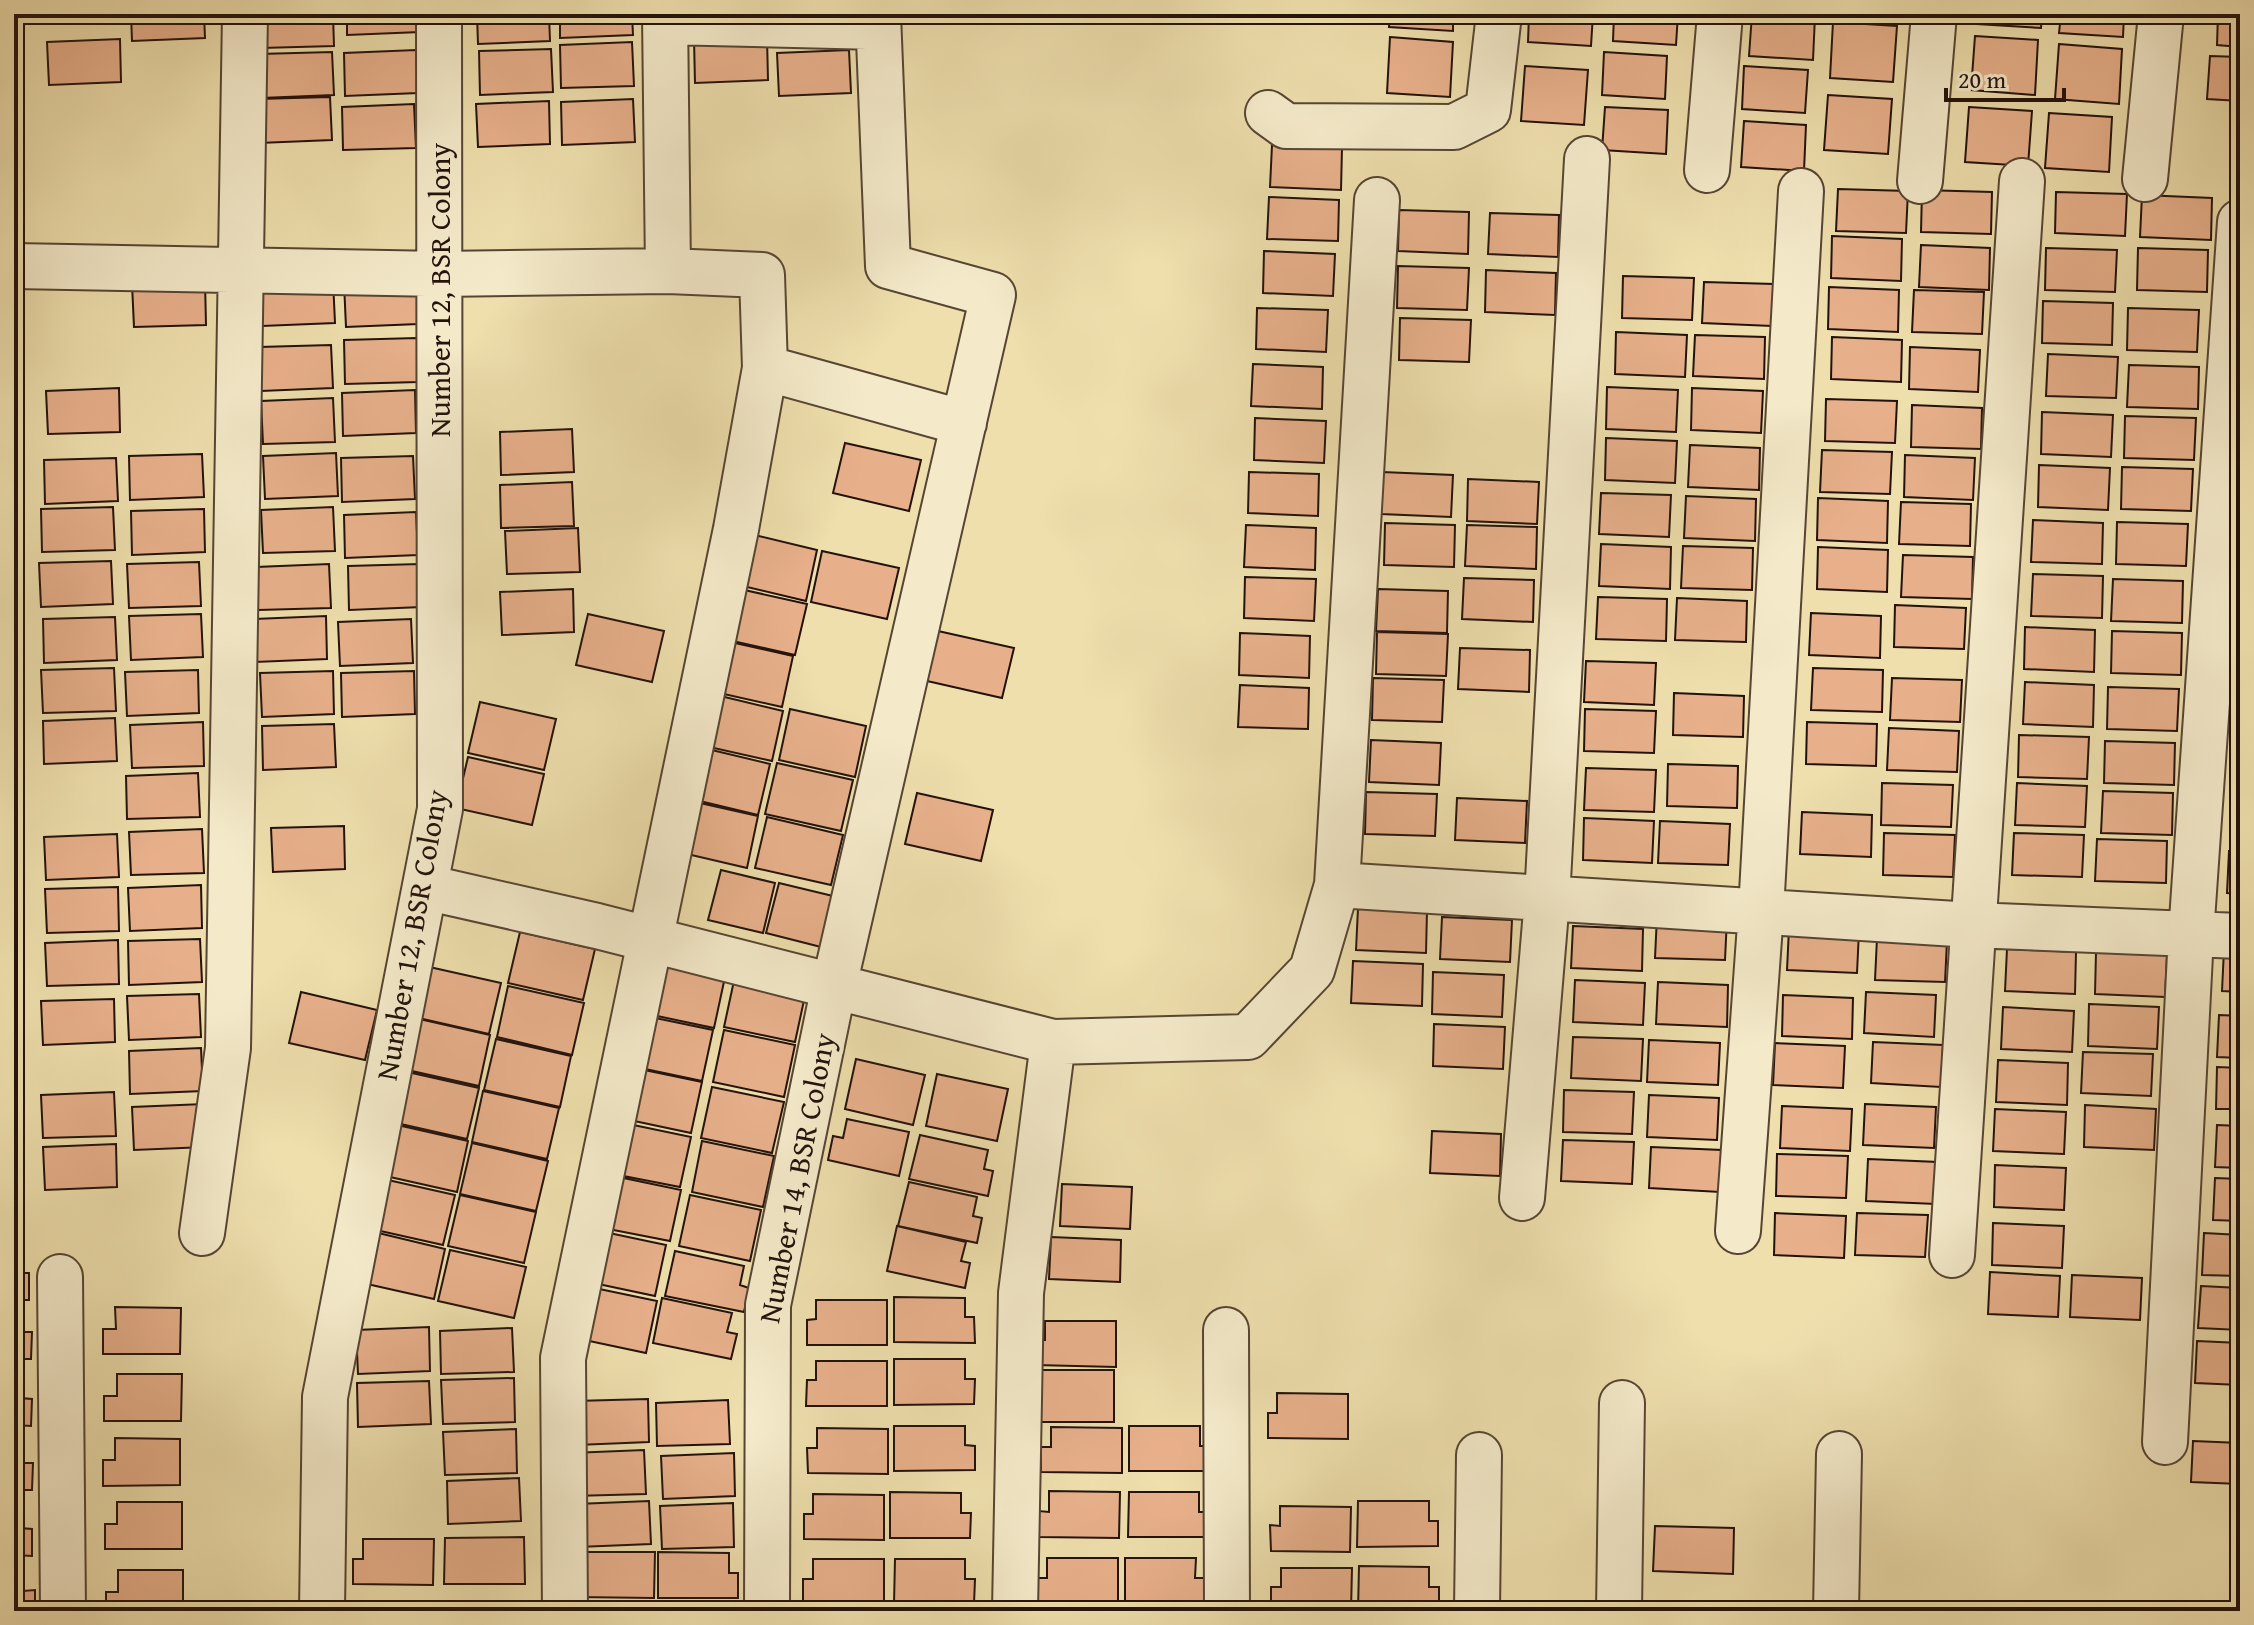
<svg xmlns="http://www.w3.org/2000/svg" width="2254" height="1625" viewBox="0 0 2254 1625" font-family="'Gentium Book Plus',serif">
  <style>
    .building { fill: #e7b08b; stroke: #23120c; stroke-width: 2 }
    .lines { fill: none; stroke-linecap: round; stroke-linejoin: round }
    .minor-casing { stroke: #564534; stroke-width: 48 }
    .minor { stroke: #f4eaca; stroke-width: 44 }
    .labels { text-anchor: middle; stroke-width: 8; stroke-linejoin: round; paint-order: stroke }
    .street-label { font-size: 30px; fill: #23120c; stroke: #f4eaca }
  </style>
  <rect width="100%" height="100%" fill="#eedfad"/>
  <filter id="stains"><feTurbulence type="fractalNoise" baseFrequency=".0025" numOctaves="4"/><feColorMatrix values="0 0 0 0 .2 0 0 0 0 .09 0 0 0 0 .02 0 0 0 .5 -.17"/></filter>
  <radialGradient id="worn" r=".72"><stop offset=".6" stop-color="#630" stop-opacity="0"/><stop offset="1" stop-color="#630" stop-opacity=".3"/></radialGradient>
  <path class="building" d="M131,14H204L205,38L132,41Z
    M260,14H333L334,46L261,48Z
    M347,14H419L420,32L347,35Z
    M477,14H549L550,41L478,44Z
    M560,14H632L633,35L560,38Z
    M1390,14H1453V31L1389,27Z
    M1529,14H1593L1591,46L1528,42Z
    M1614,14H1678L1676,45L1613,41Z
    M1752,14L1815,16L1813,60L1749,56Z
    M1978,14H2042L2041,28L1977,24Z
    M2061,14H2124L2123,37L2059,33Z
    M2218,14H2240V47L2217,45Z
    M1833,22L1897,26L1893,82L1830,78Z
    M1975,36L2038,40L2035,95L1971,90Z
    M767,37L768,80L695,83L694,39Z
    M1390,37L1453,42L1450,97L1387,93Z
    M120,39L121,82L49,85L47,42Z
    M632,42L634,86L561,88L560,45Z
    M2059,44L2122,49L2119,104L2055,99Z
    M551,49L553,92L480,95L479,51Z
    M416,50L418,93L345,96L344,53Z
    M849,50L851,93L779,96L777,53Z
    M332,52L334,95L261,98L259,54Z
    M1604,52L1667,56L1665,99L1602,95Z
    M2210,56L2240,57V101L2207,99Z
    M1525,66L1588,70L1584,125L1521,121Z
    M1744,66L1808,70L1805,113L1742,109Z
    M1828,95L1892,99L1888,154L1824,150Z
    M330,97L332,140L259,143L258,99Z
    M633,99L635,142L562,145L561,102Z
    M549,101L550,144L478,147L476,104Z
    M414,104L416,148L343,150L342,107Z
    M1605,107L1668,110L1666,154L1602,150Z
    M1969,107L2032,111L2028,166L1965,162Z
    M2049,113L2112,117L2109,172L2045,168Z
    M1744,121L1806,125L1804,171L1741,167Z
    M1272,145L1342,148L1341,190L1270,187Z
    M1838,189L1908,191L1906,233L1836,231Z
    M1922,190L1992,192L1991,234L1921,232Z
    M2056,192L2127,194L2125,236L2055,233Z
    M2142,195L2212,198L2211,240L2140,237Z
    M1269,197L1339,200L1338,241L1267,239Z
    M1399,210L1469,212L1468,254L1398,251Z
    M1490,213L1559,215L1558,257L1488,254Z
    M1832,236L1902,239L1901,281L1831,278Z
    M1921,245L1990,248L1989,290L1919,287Z
    M2046,248L2117,250L2115,292L2045,290Z
    M2138,248L2208,250L2207,292L2137,290Z
    M1264,251L1335,254L1333,296L1263,293Z
    M1398,266L1469,268L1467,310L1397,308Z
    M1486,270L1556,273L1555,315L1485,312Z
    M1623,276L1694,278L1692,320L1622,318Z
    M333,280L335,323L262,326L261,283Z
    M205,281L206,325L134,327L132,284Z
    M417,281L418,324L346,327L344,283Z
    M1704,282L1774,284L1772,326L1702,323Z
    M1829,287L1899,290L1898,332L1828,329Z
    M1914,290L1984,292L1982,334L1912,332Z
    M2043,301L2113,303L2112,345L2042,343Z
    M1257,308L1328,310L1326,352L1256,349Z
    M2128,308L2199,310L2197,352L2127,350Z
    M1400,318L1471,320L1469,362L1399,360Z
    M1616,332L1687,335L1685,377L1615,374Z
    M1695,335L1765,337L1764,379L1693,376Z
    M1832,337L1902,340L1901,382L1831,379Z
    M417,338L418,382L345,384L344,340Z
    M331,345L333,388L261,391L259,347Z
    M1910,347L1980,350L1978,392L1909,389Z
    M2048,354L2118,357L2116,398L2046,396Z
    M1253,364L1323,367L1322,409L1251,406Z
    M2129,365L2199,367L2198,409L2127,407Z
    M1607,387L1678,390L1676,432L1606,429Z
    M119,388L120,432L48,434L46,391Z
    M1692,388L1763,391L1761,433L1691,430Z
    M415,390L416,433L343,436L342,393Z
    M333,398L335,442L263,444L261,401Z
    M1826,399L1897,401L1895,443L1825,441Z
    M1912,405L1982,408L1981,449L1911,447Z
    M2042,412L2113,415L2111,457L2041,454Z
    M2125,416L2196,418L2194,460L2124,458Z
    M1255,418L1326,421L1324,463L1254,460Z
    M572,429L574,472L501,475L500,432Z
    M1606,438L1677,441L1675,483L1605,480Z
    M845,443L921,460L909,511L833,493Z
    M1690,445L1760,448L1759,490L1688,487Z
    M1822,450L1892,452L1890,494L1820,492Z
    M336,453L338,496L265,499L263,456Z
    M202,454L204,497L130,500L129,456Z
    M1905,455L1975,458L1973,500L1904,497Z
    M413,456L415,499L342,502L341,458Z
    M116,458L118,501L45,504L44,460Z
    M2039,465L2110,468L2108,510L2038,507Z
    M2122,467L2193,469L2191,511L2121,509Z
    M1249,472L1319,474L1318,516L1248,513Z
    M1382,472L1453,475L1451,517L1381,514Z
    M1468,479L1539,482L1537,524L1467,521Z
    M572,482L574,526L501,528L500,485Z
    M1601,493L1671,495L1669,537L1599,534Z
    M1686,496L1756,499L1755,541L1684,538Z
    M1818,498L1888,501L1887,543L1817,540Z
    M1901,502L1971,504L1970,546L1899,544Z
    M113,507L115,550L42,552L41,509Z
    M333,507L335,551L263,553L261,510Z
    M204,509L205,552L132,555L131,511Z
    M416,512L418,555L345,558L344,515Z
    M2033,520L2103,523L2102,564L2031,562Z
    M2117,522L2188,524L2186,566L2116,564Z
    M1385,523L1455,525L1454,567L1384,565Z
    M1246,525L1316,528L1315,570L1244,567Z
    M1467,525L1537,527L1536,569L1465,566Z
    M578,528L580,572L507,574L505,531Z
    M742,532L817,550L806,601L730,583Z
    M1601,544L1671,547L1670,589L1599,586Z
    M1683,546L1753,548L1752,590L1681,588Z
    M1818,547L1888,550L1887,592L1817,589Z
    M822,551L899,568L887,619L811,602Z
    M1903,555L1973,557L1972,599L1901,597Z
    M111,561L113,604L41,607L39,563Z
    M199,562L201,606L129,608L127,564Z
    M329,564L331,608L258,610L256,567Z
    M420,564L422,607L349,610L348,566Z
    M2033,574L2103,576L2102,618L2031,616Z
    M1245,577L1316,579L1314,621L1244,618Z
    M1464,578L1534,580L1533,622L1462,619Z
    M2113,579L2183,581L2182,623L2111,621Z
    M731,587L807,604L795,655L719,638Z
    M573,589L574,632L502,635L500,592Z
    M1378,589L1448,591L1447,633L1376,631Z
    M1598,597L1667,599L1666,641L1596,639Z
    M1677,598L1747,601L1746,642L1675,640Z
    M1895,605L1966,608L1964,649L1894,647Z
    M1811,613L1881,616L1880,658L1809,655Z
    M201,614L203,657L131,660L129,616Z
    M588,614L664,631L652,682L576,665Z
    M326,616L327,659L255,662L253,619Z
    M115,617L117,660L44,663L43,619Z
    M411,619L413,663L340,666L338,622Z
    M2025,627L2095,630L2094,672L2024,669Z
    M938,631L1014,648L1002,698L927,681Z
    M2112,631L2182,633L2181,675L2111,673Z
    M1377,632L1448,634L1446,676L1376,674Z
    M1240,633L1310,636L1309,678L1239,675Z
    M717,639L793,656L782,707L706,690Z
    M1460,648L1530,650L1529,692L1458,689Z
    M1586,661L1656,663L1654,705L1584,702Z
    M114,668L116,711L43,713L41,670Z
    M1813,668L1883,670L1882,712L1811,710Z
    M198,670L199,713L127,716L125,672Z
    M333,671L334,714L262,717L260,673Z
    M414,671L415,714L342,717L341,673Z
    M1373,678L1444,680L1442,722L1372,720Z
    M1892,678L1962,680L1960,722L1890,720Z
    M2025,682L2094,685L2093,727L2023,724Z
    M1240,685L1309,688L1308,729L1238,727Z
    M2108,687L2179,689L2177,731L2107,729Z
    M708,693L783,711L772,761L696,744Z
    M1674,693L1744,696L1743,737L1673,735Z
    M480,702L556,719L544,770L468,753Z
    M790,709L866,726L855,777L779,760Z
    M1585,709L1656,711L1654,753L1584,751Z
    M115,718L117,761L44,764L43,721Z
    M203,722L204,766L132,768L130,725Z
    M1807,722L1877,724L1876,766L1806,764Z
    M334,724L336,767L263,770L262,726Z
    M1889,728L1959,731L1957,772L1887,770Z
    M2019,735L2089,737L2087,779L2018,777Z
    M1371,740L1441,743L1439,785L1369,782Z
    M2105,741L2175,743L2174,785L2104,783Z
    M695,746L770,764L758,815L683,797Z
    M2239,750H2240V792L2237,791Z
    M468,757L544,774L532,825L456,808Z
    M777,763L853,780L841,831L765,814Z
    M1668,764L1738,766L1737,808L1667,806Z
    M1586,768L1656,770L1654,812L1584,810Z
    M198,773L200,817L127,819L126,776Z
    M1882,783L1953,785L1951,827L1881,825Z
    M2017,783L2087,786L2085,827L2015,825Z
    M2103,791L2173,793L2172,835L2101,833Z
    M1366,792L1437,794L1435,836L1365,834Z
    M917,793L993,810L981,861L905,844Z
    M1457,798L1527,801L1525,843L1455,840Z
    M682,799L758,816L747,868L670,850Z
    M2233,802L2240,803V845L2231,844Z
    M1802,812L1872,815L1871,857L1800,854Z
    M767,817L843,835L831,885L755,868Z
    M1584,818L1654,821L1652,863L1583,860Z
    M1660,821L1730,824L1728,865L1658,863Z
    M344,826L345,869L273,872L271,828Z
    M202,829L204,873L131,875L129,832Z
    M1884,833L1955,835L1953,877L1883,875Z
    M2014,833L2084,835L2082,877L2012,875Z
    M117,834L119,877L46,880L44,837Z
    M2097,839L2167,841L2166,883L2095,881Z
    M2229,851L2240,852V894L2227,893Z
    M721,870L775,883L763,933L708,920Z
    M779,883L833,896L821,947L766,933Z
    M201,885L202,928L130,931L128,888Z
    M118,887L119,931L47,933L45,889Z
    M1358,908L1427,911L1426,953L1356,950Z
    M1657,916L1727,918L1725,960L1655,958Z
    M1442,917L1512,920L1510,962L1440,959Z
    M1573,926L1643,929L1642,971L1571,968Z
    M1789,928L1859,931L1857,973L1787,970Z
    M520,932L595,949L583,1000L508,983Z
    M1877,938L1947,941L1945,982L1875,980Z
    M200,939L202,982L129,985L128,941Z
    M118,940L119,984L47,986L45,943Z
    M2007,949L2076,952L2075,994L2005,991Z
    M2224,949L2240,950V992L2222,991Z
    M2096,952L2167,955L2165,997L2095,994Z
    M1353,961L1423,964L1422,1006L1351,1003Z
    M653,962L725,977L714,1028L643,1013Z
    M425,966L501,983L489,1034L414,1017Z
    M1433,972L1504,975L1502,1017L1432,1014Z
    M735,976L806,991L795,1042L724,1027Z
    M1575,980L1645,983L1643,1025L1573,1022Z
    M1658,982L1728,985L1727,1027L1656,1024Z
    M508,986L584,1003L572,1055L497,1037Z
    M301,992L377,1010L365,1060L289,1043Z
    M1866,992L1936,995L1934,1037L1864,1033Z
    M199,994L201,1037L129,1040L127,996Z
    M1783,995L1853,998L1852,1039L1782,1036Z
    M114,999L115,1042L43,1045L41,1001Z
    M2089,1004L2159,1007L2157,1049L2088,1046Z
    M2003,1007L2074,1011L2072,1052L2001,1049Z
    M641,1015L713,1030L702,1081L631,1066Z
    M2219,1015L2240,1016V1058L2217,1057Z
    M415,1018L490,1035L479,1086L403,1069Z
    M1434,1024L1505,1027L1503,1069L1433,1066Z
    M724,1030L795,1045L784,1097L713,1082Z
    M1573,1037L1643,1039L1641,1081L1571,1078Z
    M496,1039L571,1056L560,1107L484,1090Z
    M1649,1040L1720,1043L1718,1085L1647,1082Z
    M1873,1042L1943,1045L1941,1087L1871,1083Z
    M1775,1043L1845,1046L1843,1088L1773,1085Z
    M201,1048L203,1091L130,1094L129,1051Z
    M2083,1052L2153,1054L2151,1096L2081,1093Z
    M856,1059L925,1075L913,1125L845,1109Z
    M1998,1060L2068,1063L2067,1105L1996,1102Z
    M630,1067L702,1082L691,1133L620,1118Z
    M2217,1067L2240,1068V1109H2216Z
    M403,1071L479,1088L467,1139L392,1122Z
    M937,1074L1008,1089L997,1141L926,1126Z
    M712,1087L784,1102L772,1153L701,1138Z
    M1564,1090L1634,1092L1632,1134L1563,1132Z
    M483,1091L559,1108L547,1159L472,1142Z
    M114,1092L116,1136L43,1138L41,1095Z
    M1649,1095L1719,1098L1717,1140L1647,1137Z
    M204,1104L206,1147L134,1150L132,1107Z
    M1865,1104L1936,1107L1934,1148L1863,1145Z
    M2085,1105L2156,1109L2154,1150L2084,1147Z
    M1782,1106L1852,1109L1850,1151L1780,1148Z
    M1995,1109L2066,1112L2064,1154L1993,1151Z
    M847,1119L909,1132L899,1176L828,1160L833,1136L843,1138Z
    M619,1122L691,1137L680,1187L608,1173Z
    M393,1124L468,1141L457,1192L381,1175Z
    M2217,1125L2240,1126V1168L2215,1167Z
    M1432,1131L1501,1134L1500,1176L1430,1173Z
    M920,1135L988,1150L984,1169L993,1171L988,1196L909,1179Z
    M1563,1140L1634,1142L1632,1184L1561,1181Z
    M702,1141L774,1156L763,1207L692,1192Z
    M472,1143L548,1161L536,1211L460,1194Z
    M116,1144L117,1187L45,1190L43,1147Z
    M1651,1147L1722,1150L1720,1192L1649,1188Z
    M1777,1154L1848,1156L1846,1198L1776,1196Z
    M1868,1159L1938,1162L1936,1204L1866,1201Z
    M1995,1165L2066,1168L2064,1210L1994,1207Z
    M609,1175L681,1190L670,1241L598,1227Z
    M379,1178L455,1195L443,1245L367,1228Z
    M2215,1178L2240,1179V1221L2213,1220Z
    M909,1182L977,1197L973,1216L982,1218L977,1243L898,1226Z
    M1062,1184L1132,1187L1130,1229L1060,1226Z
    M460,1195L536,1212L524,1263L448,1246Z
    M690,1195L761,1210L750,1261L679,1246Z
    M1775,1213L1846,1216L1844,1258L1774,1255Z
    M1857,1213L1928,1215L1925,1257L1855,1255Z
    M1993,1223L2064,1226L2062,1268L1992,1265Z
    M897,1226L966,1242L961,1261L970,1263L965,1288L887,1271Z
    M595,1230L666,1245L655,1296L584,1281Z
    M370,1231L445,1249L434,1299L358,1282Z
    M2204,1233L2240,1235V1276L2202,1275Z
    M1051,1237L1121,1240L1120,1282L1049,1279Z
    M450,1250L526,1267L514,1318L438,1301Z
    M675,1251L744,1266L740,1285L749,1288L744,1312L665,1296Z
    M14,1253H18L17,1273H29V1300H14Z
    M1990,1272L2060,1276L2058,1317L1988,1314Z
    M2072,1275L2142,1278L2140,1320L2070,1317Z
    M585,1286L657,1301L646,1353L575,1338Z
    M2201,1286L2240,1288V1330L2198,1328Z
    M894,1297L965,1298V1317H974L975,1343L894,1342Z
    M662,1298L732,1313L727,1332L737,1334L731,1359L653,1343Z
    M816,1300H887V1345H807V1320L816,1319Z
    M115,1307L181,1308L180,1354H103V1329H116Z
    M14,1312L20,1313V1332H32L31,1359H14Z
    M1045,1321H1116V1367L1035,1365L1036,1340H1045Z
    M429,1327L430,1371L358,1374L356,1330Z
    M512,1328L514,1372L441,1374L440,1331Z
    M2197,1341L2240,1343V1385L2195,1383Z
    M894,1359H965V1379H975L974,1404L894,1405Z
    M816,1361H887V1406H806L807,1380H816Z
    M1041,1370H1114V1422H1041Z
    M117,1374H182L181,1421H104V1396H117Z
    M514,1378L515,1422L443,1424L441,1380Z
    M14,1379H20V1398L32,1399L31,1426L14,1425Z
    M429,1381L431,1424L358,1427L357,1383Z
    M1277,1393L1348,1394V1439L1268,1438V1413H1277Z
    M648,1399L649,1442L577,1445L575,1401Z
    M728,1400L730,1444L657,1446L656,1403Z
    M894,1426H965V1445L975,1446V1470L894,1471Z
    M1129,1426H1200V1446H1209V1471H1129Z
    M1051,1427L1122,1428V1473L1041,1472V1447H1051Z
    M817,1428L888,1429V1474L808,1473L807,1448H817Z
    M516,1429L517,1473L445,1475L443,1432Z
    M115,1438L180,1439V1485L103,1486V1460H115Z
    M2193,1441L2240,1443V1484L2191,1482Z
    M14,1444H21V1463H33L32,1490H14Z
    M644,1450L646,1494L573,1496L571,1453Z
    M734,1453L735,1496L663,1499L661,1456Z
    M519,1478L521,1521L448,1524L447,1481Z
    M1049,1491L1120,1492L1119,1538L1039,1537V1511L1049,1512Z
    M890,1492L961,1493V1513H971L970,1538H890Z
    M1129,1492H1199V1512H1208L1209,1537H1128Z
    M813,1494L884,1495V1540L804,1539V1514H813Z
    M649,1501L651,1544L578,1547L577,1504Z
    M1358,1501H1429V1521H1438V1546L1357,1547Z
    M117,1502H182V1549H105V1524H117Z
    M733,1503L734,1547L662,1549L660,1506Z
    M1280,1506L1351,1507L1350,1552L1271,1551L1270,1525L1280,1526Z
    M14,1509H20V1528L32,1529V1556L14,1555Z
    M1655,1526L1734,1528L1733,1574L1653,1571Z
    M524,1537L525,1584H444L445,1538Z
    M363,1539H434L433,1585L353,1584V1559H363Z
    M584,1552H655L654,1598L575,1597Z
    M658,1552L729,1553V1573H738V1598H658Z
    M1047,1558H1118V1604L1037,1602V1578H1047Z
    M1125,1558H1196L1195,1578H1205V1603L1125,1604Z
    M813,1559H884V1605L803,1604V1579H813Z
    M895,1559H965V1579H975L974,1604H894Z
    M1359,1566L1429,1567V1587H1439V1611H1358Z
    M1281,1568H1352L1351,1611H1271V1587H1281Z
    M118,1570H183V1611H106V1592H118Z
    M14,1571H23V1591L35,1590V1611H14Z
    M658,1608L728,1609V1611H658Z"/>
  <g class="lines">
    <defs>
      <path id="minor" d="M665,14L668,271
        M665,22L878,27
        M1268,113L1286,126L1454,127L1488,110L1499,14
        M1707,170L1720,14
        M2145,179L2161,14
        M1920,181L1934,14
        M14,266L440,274L668,271L762,275L765,368L736,529L563,1358L565,1611
        M765,368L964,423
        M1337,885L1377,200
        M425,887L597,926L1053,1042L1021,1293L1015,1611
        M1053,1042L1248,1037L1312,970L1337,885L1972,925L2240,936
        M1522,1198L1547,899L1587,159
        M1738,1231L1761,911L1801,191
        M202,1233L228,1048L245,14
        M1952,1255L2022,181
        M60,1277L63,1611
        M1226,1330L1227,1611
        M2165,1442L2191,935L2240,222
        M322,1611L325,1397L440,809L439,14
        M767,1611L768,1305L834,986L993,295L888,266L878,14
        M1477,1611L1479,1455
        M1619,1611L1622,1403
        M1836,1611L1839,1454"/>
    </defs>
    <use href="#minor" class="minor-casing"/>
    <use href="#minor" class="minor"/>
  </g>
  <g class="labels">
    <g class="street-label">
      <text transform="translate(440 290) rotate(-90)" y="10">Number 12, BSR Colony</text>
      <text transform="translate(412 935) rotate(-80)" y="10">Number 12, BSR Colony</text>
      <text transform="translate(797 1178) rotate(-79)" y="10">Number 14, BSR Colony</text>
    </g>
  </g>
  <rect width="2254" height="1625" fill="none" stroke="#eedfad" stroke-width="48"/>
  <rect x="16" y="16" width="2222" height="1593" fill="none" stroke="#23120c" stroke-width="4"/>
  <rect x="24" y="24" width="2206" height="1577" fill="none" stroke="#23120c" stroke-width="2"/>
  <path d="M1946 88v12h118v-12" fill="none" stroke="#23120c" stroke-width="4"/>
  <text x="1958" y="88" font-size="24" fill="#23120c" stroke="#f4eaca" stroke-width="6" paint-order="stroke">20 m</text>
  <rect width="100%" height="100%" filter="url(#stains)"/>
  <rect width="100%" height="100%" fill="url(#worn)"/>
</svg>
